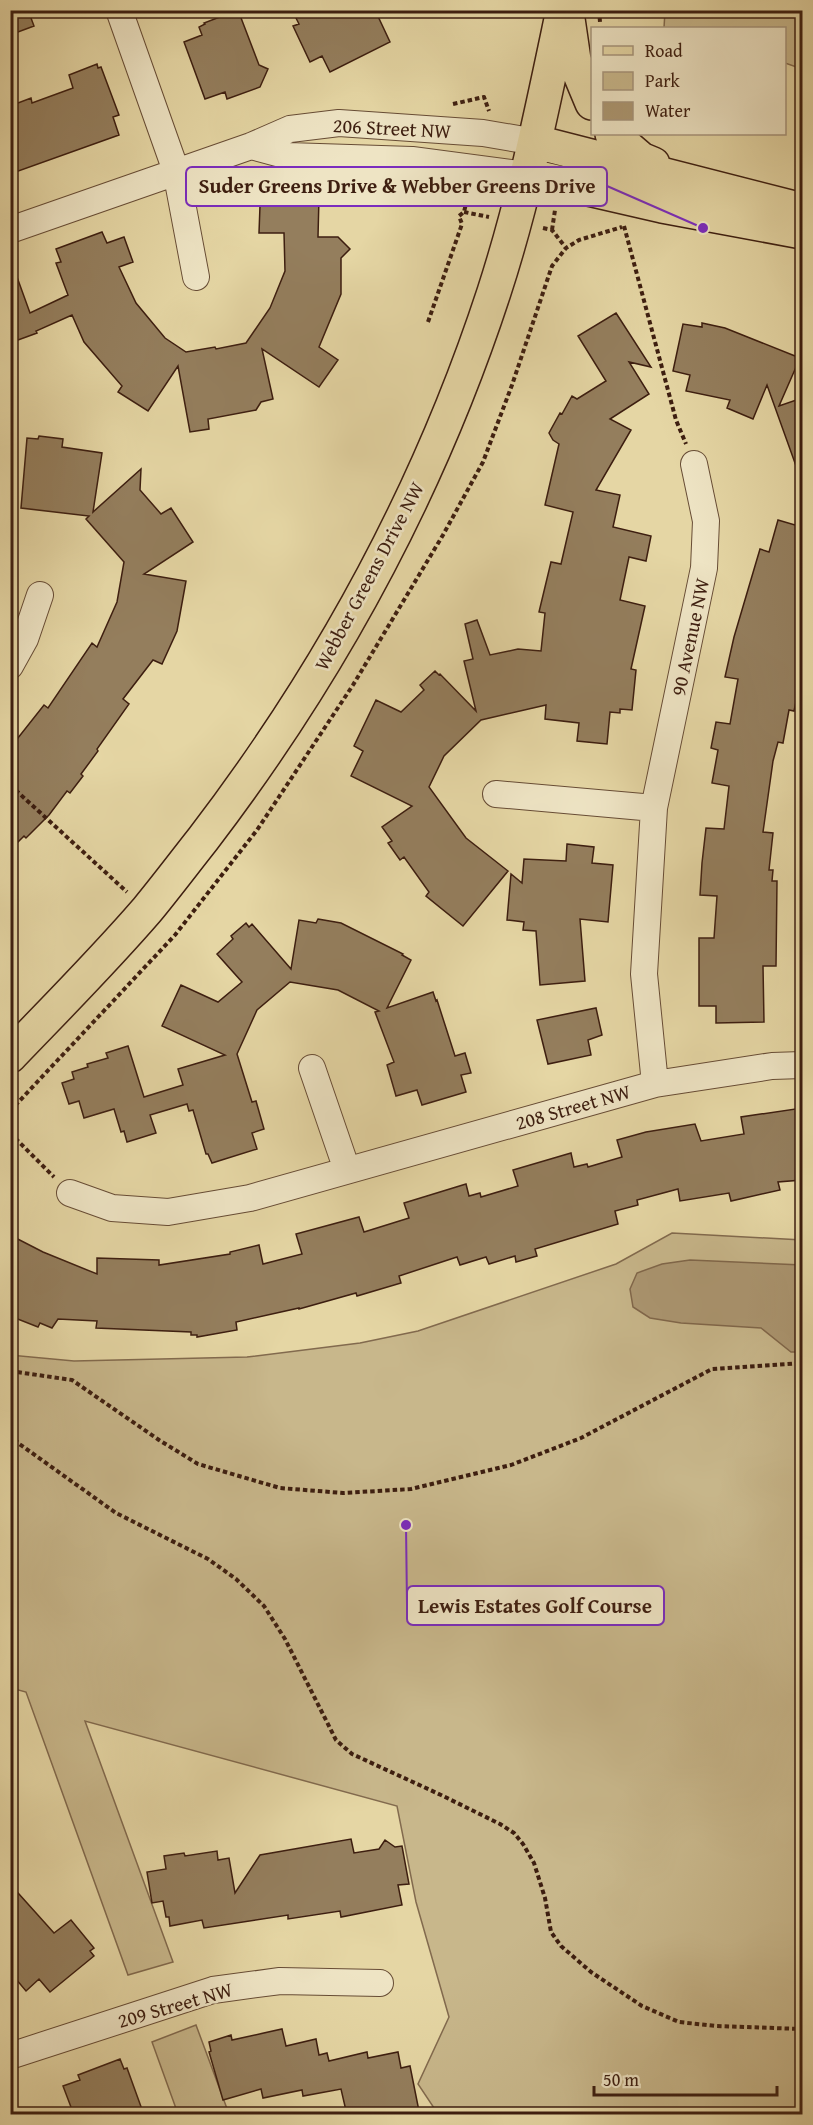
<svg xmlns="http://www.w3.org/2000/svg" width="813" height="2125" viewBox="0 0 813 2125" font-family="'Gentium Book Plus',serif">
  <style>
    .green { fill: #c8b78b; stroke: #826a4e; stroke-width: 1.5 }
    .water { fill: #ac9772; stroke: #80674b; stroke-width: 1.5 }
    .building { fill: #947e5d; stroke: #3d1e10; stroke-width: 1.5 }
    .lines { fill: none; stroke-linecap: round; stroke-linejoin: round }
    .minor-casing { stroke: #674c35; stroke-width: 28 }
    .major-casing { stroke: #3d1e10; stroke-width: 36 }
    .path { stroke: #3d1e10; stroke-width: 4; stroke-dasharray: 4.5 3; stroke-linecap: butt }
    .minor { stroke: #eee4c4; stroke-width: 26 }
    .major { stroke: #e5d6a4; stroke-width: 33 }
    .labels { text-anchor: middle; stroke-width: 5; stroke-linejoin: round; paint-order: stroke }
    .street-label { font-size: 20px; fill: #3d1e10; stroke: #eee4c4 }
    .leader { fill: none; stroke: #7b2cbf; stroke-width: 2 }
    .callout-dot { fill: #7b2cbf; stroke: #eee4c4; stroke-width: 2 }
    .callout { fill: #eee4c4; stroke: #7b2cbf; stroke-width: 2 }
    .callout-label { font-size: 21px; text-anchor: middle; font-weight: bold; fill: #3d1e10 }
  </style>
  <rect width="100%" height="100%" fill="#e5d6a4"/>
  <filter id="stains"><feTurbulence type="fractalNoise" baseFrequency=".00333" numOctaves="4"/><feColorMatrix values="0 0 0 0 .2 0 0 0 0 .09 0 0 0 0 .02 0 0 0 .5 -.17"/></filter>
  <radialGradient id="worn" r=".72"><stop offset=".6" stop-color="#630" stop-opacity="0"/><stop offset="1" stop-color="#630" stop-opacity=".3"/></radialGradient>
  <path class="green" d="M665,11H802V69L785,63L784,28H664Z
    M672,1233L802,1240V2114H438L418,2084L449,2017L416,1902L397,1806L85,1721L173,1962L128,1975L26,1692L11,1688L10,1355L74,1361L247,1357L360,1343L418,1331L616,1264Z
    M196,2025L229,2114H178L152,2042Z"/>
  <path class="water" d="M690,1260L802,1265V1352H791L761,1328L681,1323L650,1318L633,1307L630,1289L637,1273L662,1264Z"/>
  <path class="building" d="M10,10H28L34,26L10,35Z
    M238,10L259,65L268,69L260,87L227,99L225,92L205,99L184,42L202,35L199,27L205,24L204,23Z
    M292,10H375L390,42L330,72L322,56L310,62L293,26L299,24Z
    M97,64L98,68L101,67L119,115L113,117L119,135L10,174V106L31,98L32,103L73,88L69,75Z
    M278,197H319L318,237H338L350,249L341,258V294L319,347L338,360L319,387L262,349L273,399L261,402L256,410L208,419L209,429L190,432L178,366L148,411L118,392L122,386L84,342L72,315L36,331L37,333L10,343V267L13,266L30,313L68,295L56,263L61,262L56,249L102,232L107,243L124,237L133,262L119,267L136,303L165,338L186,352L215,347L216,349L246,343L270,308L285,271L284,233H259L260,206H278Z
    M616,313L651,367L629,362L649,394L610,419L631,430L596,490L620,495L613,527L651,536L646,561L629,557L620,600L645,606L631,669L636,670L632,710L620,709V713L610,712L607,744L577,741L579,723L545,719L546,705L481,720L444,756L429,787L466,838L508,871L463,926L426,896L429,892L404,857L400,860L388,843L392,841L382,827L412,806L351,776L363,751L354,746L376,700L401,712L424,690L420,685L435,671L439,675L440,674L476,711L464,661L473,659L465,624L477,620L490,655L518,649L541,651L545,613L539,612L551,562L561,564L573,512L545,505L559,444L553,440L549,433L560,413L562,414L572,396L577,399L606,381L578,336Z
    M702,323L725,328L800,358L779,406L802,398V476L800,477L767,385L753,419L727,408L730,400L686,391L690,375L673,371L683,324L702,327Z
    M39,436L63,439L62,447L102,453L93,512L141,469L140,490L161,514L171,508L193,542L144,574L186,581L177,631L162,664L153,660L123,699L129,704L97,749L98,751L81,774L83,776L70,793L67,791L49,815L26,838L24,836L10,850V748L44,705L48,708L92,643L97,647L117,602L124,562L86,519L89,516L21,508L27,438L38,439Z
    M778,520L802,527V642L796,663L802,664V674L794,711L789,710L783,743L778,742L773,761L763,832L773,833L769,870H773L772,881H777L776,966H763L764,1022L716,1023V1006H699V938H714L717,896L700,895L702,863L706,828L724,829L729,786L712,783L718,750L711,748L716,722L730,724L738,679L725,677L734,637L760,549L769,552Z
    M567,844L594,847L592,863L613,865L608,922L580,919L585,981L540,985L536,931L523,930L524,922L507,920L511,874L522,883L524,859L566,861Z
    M318,919L341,923L403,954L402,955L411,960L387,1008L433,992L436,1001L437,1000L455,1056L465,1053L471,1073L461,1075L466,1092L422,1105L417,1090L396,1096L387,1065L394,1062L375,1012L379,1011L338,990L290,982L257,1010L237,1054L252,1102L256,1101L264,1129L252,1133L257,1149L212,1163L208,1154H206L193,1110L189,1111L187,1104L150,1115L156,1133L127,1142L124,1131L121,1132L114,1109L84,1118L79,1101L69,1104L62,1083L74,1079L72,1072L88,1067L87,1064L108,1058L106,1053L128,1046L144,1097L183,1085L178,1069L225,1055L162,1026L181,985L218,1002L242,982L217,954L233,939L231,936L246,923L249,927L252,924L291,969L299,920L316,923Z
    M596,1008L602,1035L588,1040L591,1055L548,1064L537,1020Z
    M802,1108V1180L778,1182L780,1190L731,1201L729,1193L680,1201L678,1189L637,1200L638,1205L615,1211L618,1224L535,1249L537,1256L516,1262L515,1256L489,1264L486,1257L460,1265L457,1257L399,1276L401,1283L357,1296L356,1293L299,1309V1308L236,1322L237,1330L197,1337V1335H191V1332L96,1328L97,1321L58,1319L52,1328L40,1323L38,1327L10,1316V1235L43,1252L97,1274V1258L159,1260V1265L230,1254V1252L259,1245L263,1264L302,1254L296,1234L359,1217L364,1232L409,1218L404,1203L466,1184L469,1196L480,1193L481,1197L518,1186L513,1170L571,1153L574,1167L587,1164L588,1167L622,1157L617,1140L646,1132L695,1124L701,1141L744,1134L741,1117Z
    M351,1839L354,1853L379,1849L385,1840L395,1847L402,1846L409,1884L398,1885L402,1905L341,1917L340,1911L288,1919V1915L204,1928L202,1920L170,1926L169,1917H166L163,1901L152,1903L147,1872L166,1869L164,1856L184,1853L185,1856L217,1851L218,1860L229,1858L235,1893L260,1855Z
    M10,1884L54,1933L71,1920L94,1948L90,1951L94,1956L50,1992L39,1979L26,1991L10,1972Z
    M282,2029L286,2046L316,2039L319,2055L327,2053L329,2061L367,2052L368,2058L398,2052L401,2068L410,2066L419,2111L404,2115H347L341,2089L303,2096L302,2090L263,2098L261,2089L223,2100L209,2052L211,2051L209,2042L231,2035L232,2040Z
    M120,2059L124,2069L127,2068L144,2115H74L63,2086L80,2080L78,2075Z"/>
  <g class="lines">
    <defs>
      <path id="minor" d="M119,10L176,171L196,277
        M251,146L288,156L412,160L527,175
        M10,230L251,146L290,129L339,123L483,133L536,142
        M10,666L25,639L40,595
        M496,794L654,808
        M312,1068L347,1170
        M655,1084L644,974L654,808L704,568L706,521L694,464
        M70,1193L112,1208L168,1212L250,1198L655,1084L772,1066L802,1065
        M10,2056L213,1990L280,1981L380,1983"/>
      <path id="major" d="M568,19L574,60L592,103
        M612,134L641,159L653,164
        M536,142L802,210
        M527,175L662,206L802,232
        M10,1056C56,1008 103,961 147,910C166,887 184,863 203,839C330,673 429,491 494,292C524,200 543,105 563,10"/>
    </defs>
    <use href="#minor" class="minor-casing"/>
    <use href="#major" class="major-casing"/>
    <path class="path" d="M599,10L600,22
      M453,104L484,97L489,111
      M464,212L489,217
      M624,226L676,420L686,444
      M543,228L552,230L566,248
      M552,230L555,210
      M428,322L462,224L459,216L464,212L469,191
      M10,785L127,892
      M10,1111L175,935L257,830L353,685L443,535L483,462L512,385L552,266L566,248L579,240L622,227
      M10,1133L54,1177
      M10,1371L72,1380L159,1440L198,1464L280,1488L343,1493L411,1489L511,1465L581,1438L712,1369L802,1363
      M10,1433L18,1443L116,1513L208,1559L236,1579L264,1606L285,1639L336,1740L352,1754L441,1795L500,1824L514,1833L523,1844L534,1863L545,1898L551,1932L561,1946L591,1972L642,2006L679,2022L716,2026L802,2029"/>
    <use href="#minor" class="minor"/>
    <use href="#major" class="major"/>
  </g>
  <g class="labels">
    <g class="street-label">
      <text transform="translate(392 128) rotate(3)" y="7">206 Street NW</text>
      <text transform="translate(369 576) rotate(-62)" y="7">Webber Greens Drive NW</text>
      <text transform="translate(690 637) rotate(-78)" y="7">90 Avenue NW</text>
      <text transform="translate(573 1107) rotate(-16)" y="7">208 Street NW</text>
      <text transform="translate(175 2005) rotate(-16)" y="7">209 Street NW</text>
    </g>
  </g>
  <path class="leader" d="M703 228L607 186M406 1525L407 1605"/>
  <g class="callout-dot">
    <circle cx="703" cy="228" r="6"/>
    <circle cx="406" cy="1525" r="6"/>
  </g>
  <g class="callout">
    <rect x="186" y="167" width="421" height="39" rx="6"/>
    <rect x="407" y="1586" width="257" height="39" rx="6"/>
  </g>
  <g class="callout-label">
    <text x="397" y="193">Suder Greens Drive &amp; Webber Greens Drive</text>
    <text x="535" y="1613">Lewis Estates Golf Course</text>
  </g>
  <rect width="813" height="2125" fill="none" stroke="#e5d6a4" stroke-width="36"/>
  <rect x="12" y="12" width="789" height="2101" fill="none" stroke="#3d1e10" stroke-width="3"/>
  <rect x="18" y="18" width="777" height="2089" fill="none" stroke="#3d1e10" stroke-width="1.5"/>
  <rect x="591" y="27" width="195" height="108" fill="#eee4c4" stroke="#a7957c" stroke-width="1.5"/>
  <rect x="603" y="46" width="30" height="9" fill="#e5d6a4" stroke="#a7957c" stroke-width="1.5"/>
  <text x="645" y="57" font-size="18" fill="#3d1e10">Road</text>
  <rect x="603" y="72" width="30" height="18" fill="#c8b78b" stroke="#a7957c" stroke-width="1.5"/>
  <text x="645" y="87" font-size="18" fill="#3d1e10">Park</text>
  <rect x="603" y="102" width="30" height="18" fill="#ac9772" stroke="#a7957c" stroke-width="1.5"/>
  <text x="645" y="117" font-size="18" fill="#3d1e10">Water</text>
  <path d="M594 2086v9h183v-9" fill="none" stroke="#3d1e10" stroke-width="3"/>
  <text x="603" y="2086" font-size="18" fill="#3d1e10" stroke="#eee4c4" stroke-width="4.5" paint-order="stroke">50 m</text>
  <rect width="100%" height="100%" filter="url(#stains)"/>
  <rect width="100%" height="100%" fill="url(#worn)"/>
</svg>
